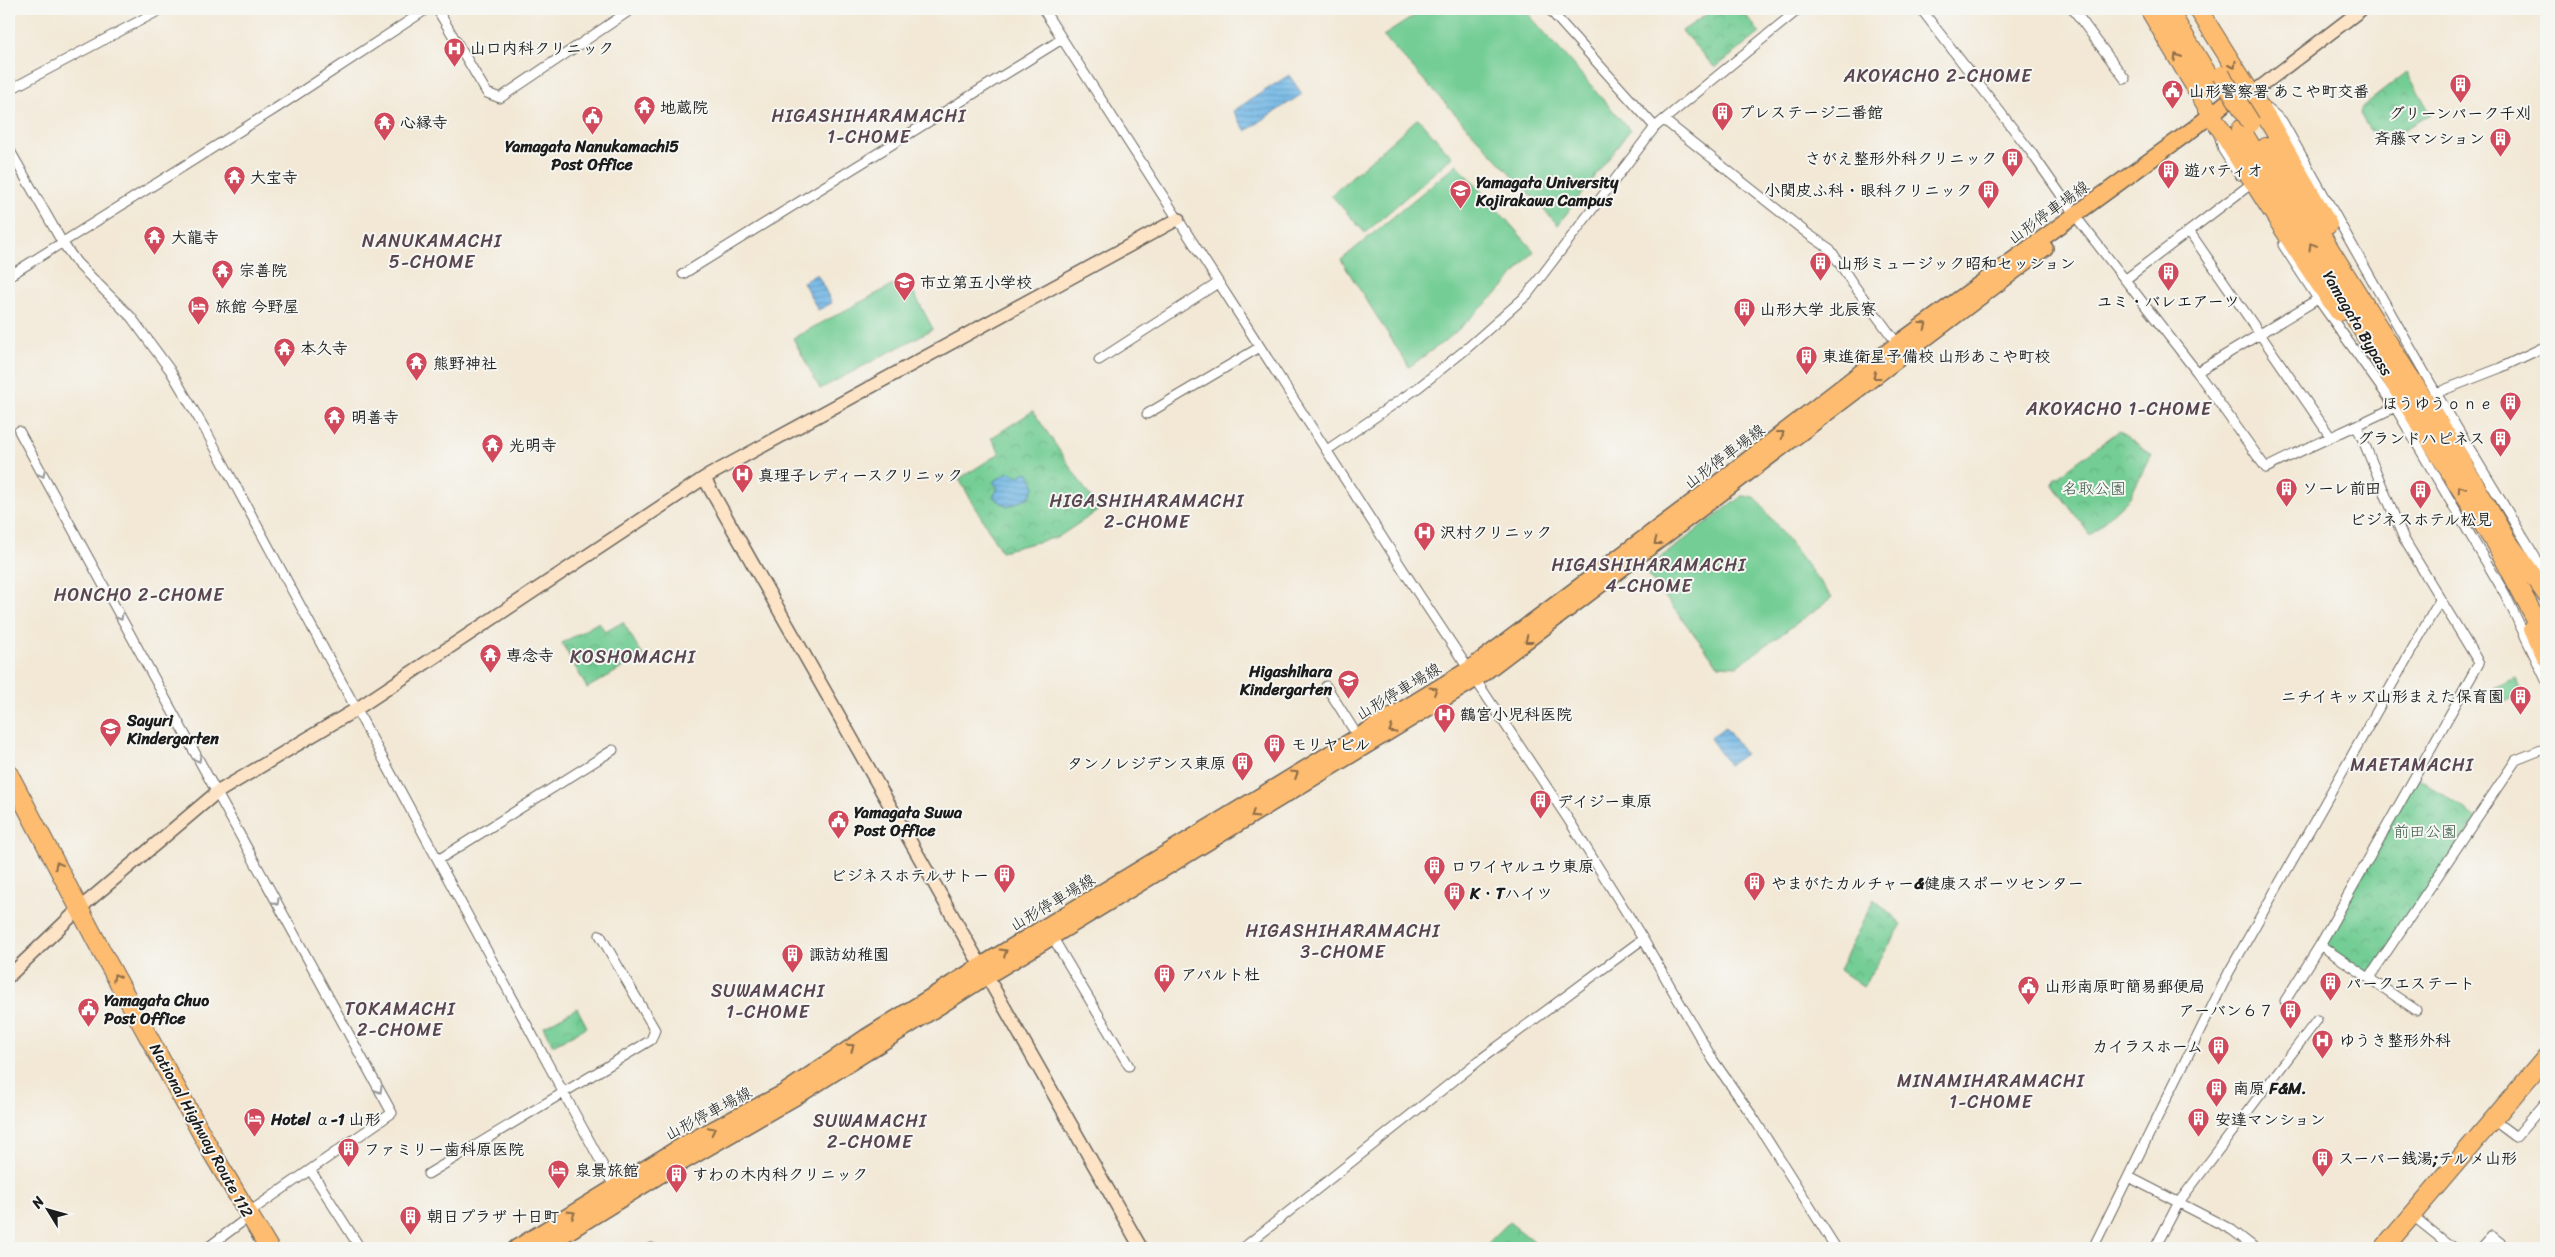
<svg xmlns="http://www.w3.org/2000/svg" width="2555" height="1257" viewBox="0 0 2555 1257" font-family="Sriracha,'Klee One',sans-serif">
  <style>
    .park { fill: url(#park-crowns); stroke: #487458 }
    .pitch { fill: #73cd94; stroke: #487458 }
    .water { fill: url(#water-rules); stroke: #456880 }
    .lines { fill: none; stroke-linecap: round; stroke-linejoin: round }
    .street-casing { stroke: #67635d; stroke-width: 11 }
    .secondary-casing { stroke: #67635d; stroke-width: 15 }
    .primary-casing { stroke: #67635d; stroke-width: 18 }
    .highway-casing { stroke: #67635d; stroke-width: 20 }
    .street { stroke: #fff; stroke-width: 9 }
    .secondary { stroke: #fee4c6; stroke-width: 12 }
    .primary { stroke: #fdbc70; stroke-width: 15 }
    .highway { stroke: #fdbc70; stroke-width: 18 }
    .highway-bridge-casing { stroke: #67635d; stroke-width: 20; stroke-linecap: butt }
    .highway-bridge { stroke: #fdbc70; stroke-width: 18 }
    .oneway { stroke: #8c6c46 }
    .oneway2 { stroke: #999 }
    .labels { text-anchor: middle; stroke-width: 4; stroke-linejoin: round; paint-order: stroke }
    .poi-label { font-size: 16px; font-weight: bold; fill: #1c1c1c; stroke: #f6f6f2; text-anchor: start }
    .street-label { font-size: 16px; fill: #1c1c1c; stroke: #f6f6f2 }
    .park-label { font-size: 16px; fill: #3a5a46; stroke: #f6f6f2 }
    .neighbourhood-label { font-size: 18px; letter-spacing: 1px; fill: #5a4651; stroke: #f6f6f2 }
  </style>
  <defs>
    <pattern id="park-crowns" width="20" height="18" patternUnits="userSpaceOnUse" patternTransform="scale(1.25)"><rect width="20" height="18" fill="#73cd94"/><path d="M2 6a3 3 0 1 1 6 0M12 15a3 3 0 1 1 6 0" fill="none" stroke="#63af7f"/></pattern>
    <pattern id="water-rules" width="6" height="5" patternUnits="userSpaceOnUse" patternTransform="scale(1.25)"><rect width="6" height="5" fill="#6eb5e5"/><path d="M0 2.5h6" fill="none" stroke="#5a92b9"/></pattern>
  </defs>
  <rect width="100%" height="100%" fill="#f6f6f2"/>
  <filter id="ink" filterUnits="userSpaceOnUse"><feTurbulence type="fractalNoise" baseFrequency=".02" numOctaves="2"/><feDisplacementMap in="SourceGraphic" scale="10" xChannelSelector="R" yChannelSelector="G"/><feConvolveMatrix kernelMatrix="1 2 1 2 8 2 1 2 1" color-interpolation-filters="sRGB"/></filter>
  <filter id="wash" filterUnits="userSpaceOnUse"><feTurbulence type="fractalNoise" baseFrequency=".0096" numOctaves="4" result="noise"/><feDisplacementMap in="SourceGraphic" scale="20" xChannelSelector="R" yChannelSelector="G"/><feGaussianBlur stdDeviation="1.12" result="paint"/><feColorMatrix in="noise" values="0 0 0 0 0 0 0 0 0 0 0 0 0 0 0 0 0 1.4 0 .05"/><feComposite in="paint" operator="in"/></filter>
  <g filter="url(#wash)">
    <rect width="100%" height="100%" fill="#f2e8d5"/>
    <path class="park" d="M1714,9H1741L1760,33L1715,68L1682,31Z
      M2407,72L2431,114L2378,144L2360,114L2362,107Z
      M1033,411L1099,510L1058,537L1001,551L959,479L1000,453L991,438Z
      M2119,431L2151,455L2130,497L2090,535L2053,485L2054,479Z
      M599,622L605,632L623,622L643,656L587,688L562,643Z
      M2515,679L2522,694L2500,703L2494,688Z
      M2415,775L2476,818L2369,978L2320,945Z
      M1874,899L1902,924L1863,987L1839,970Z
      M577,1008L587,1027L553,1045L543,1027Z
      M1509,1222L1542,1248H1483Z"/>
    <path class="pitch" d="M1425,9H1524L1630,130L1558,225L1383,36Z
      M1418,118L1452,157L1365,233L1331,195Z
      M1457,164L1534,251L1504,287L1449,338L1409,367L1341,260Z
      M906,278L933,329L820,389L793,338Z
      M1742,496L1755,497L1832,598L1737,666L1718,665L1647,574L1650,566Z"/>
    <path class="water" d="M1289,75L1302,94L1246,131L1233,111Z
      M817,274L832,303L818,310L803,282Z
      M1008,472L1020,476L1025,472L1029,473L1035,486L1029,497L1008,507L993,497L998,488L993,482Z
      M1725,727L1745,754L1729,765L1710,738Z"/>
  </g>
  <g filter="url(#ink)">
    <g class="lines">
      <defs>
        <path id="street" d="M437,9L487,93L500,98L632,9
          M1043,9L1418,593L1570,822L1643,939L1713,1060L1753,1117L1836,1248
          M1549,9L1655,127
          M1921,9L2031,152L2080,222L2197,372L2266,468C2309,446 2353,428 2395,407
          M2073,9L2125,79
          M9,90L162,9
          M2268,109L2282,121L2436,393L2546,575
          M1664,120L1808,234L1830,249L1853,284L1899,346
          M2220,138L2223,150L2239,175
          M9,149L62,242L77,263L131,317L170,370L206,431L615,1188
          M2189,231L2330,436
          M2283,245L2318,299L2395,407L2505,594L2546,680
          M683,274L1062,39
          M9,276L278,107L427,9
          M2126,279L2247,187
          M1099,360L1218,283
          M2197,372L2318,299
          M2436,393L2500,368L2546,346
          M1147,414L1260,347
          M19,431L392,1113L248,1213
          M1327,450L1419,387L1465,350L1527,295L1655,127L1799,9
          M1326,686L1357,735
          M438,860L613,750
          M1053,938L1129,1066
          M2320,945L2416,1010
          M2369,978L2516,760L2546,748
          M2285,1001L2320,945L2479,663L2404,539L2357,426
          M2500,1125L2516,1137L2546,1102
          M311,1171L360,1248
          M428,1174L651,1040L655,1030L600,935
          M2129,1177L2232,1230L2255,1248
          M2418,1220L2453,1248
          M207,1248L250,1216
          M651,1248H652
          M1243,1248L1481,1059L1643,939
          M2093,1248L2229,972L2440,600
          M2155,1248L2179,1202L2317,1020
          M2481,1248L2492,1236L2507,1248"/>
        <path id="secondary" d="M2251,94L2362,9
          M704,478L1141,1248
          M9,976L80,908L216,793L355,710L704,478L1178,219"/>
        <path id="primary" d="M516,1248L688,1142L783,1093L866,1037L980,966L1469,669L1715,485L1897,344L2193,129L2243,89
          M542,1248L657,1177L801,1094L986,977L1476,679L2045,248"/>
        <path id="highway" d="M2149,9C2209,112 2271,214 2339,312
          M2168,9L2213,83
          M2198,9L2271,125L2328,225
          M2241,129L2388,373L2499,550L2546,638
          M2266,147L2448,438L2514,553
          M2509,543L2546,594
          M2533,628L2546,657
          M9,774L102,952L211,1151L269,1248
          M2384,1248L2546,1057"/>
      </defs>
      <use href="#street" class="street-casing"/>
      <use href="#secondary" class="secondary-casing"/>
      <use href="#primary" class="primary-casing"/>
      <use href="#highway" class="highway-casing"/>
      <use href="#street" class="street"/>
      <use href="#secondary" class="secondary"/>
      <use href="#primary" class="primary"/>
      <use href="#highway" class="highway"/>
      <defs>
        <path id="highway-bridge" d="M2221,75L2251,123"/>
      </defs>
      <use href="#highway-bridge" class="highway-bridge-casing"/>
      <use href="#highway-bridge" class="highway-bridge"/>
    </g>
    <defs><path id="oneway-chevron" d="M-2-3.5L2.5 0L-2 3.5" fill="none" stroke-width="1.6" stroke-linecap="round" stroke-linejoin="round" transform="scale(1.25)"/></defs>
    <g class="oneway">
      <use href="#oneway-chevron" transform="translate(2177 57) rotate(-120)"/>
      <use href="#oneway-chevron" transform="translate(2233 65) rotate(60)"/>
      <use href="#oneway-chevron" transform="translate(2312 246) rotate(-121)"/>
      <use href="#oneway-chevron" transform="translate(1924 325) rotate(-36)"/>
      <use href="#oneway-chevron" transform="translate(1876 376) rotate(142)"/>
      <use href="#oneway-chevron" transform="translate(1781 434) rotate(-38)"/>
      <use href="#oneway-chevron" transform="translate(2461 489) rotate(-122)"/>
      <use href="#oneway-chevron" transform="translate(1657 542) rotate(143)"/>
      <use href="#oneway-chevron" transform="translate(1528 640) rotate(143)"/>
      <use href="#oneway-chevron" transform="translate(1434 690) rotate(-31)"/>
      <use href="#oneway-chevron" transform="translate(1392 730) rotate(149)"/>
      <use href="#oneway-chevron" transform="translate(1295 774) rotate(-32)"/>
      <use href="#oneway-chevron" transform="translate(1254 815) rotate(148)"/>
      <use href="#oneway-chevron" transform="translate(58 865) rotate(-118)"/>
      <use href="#oneway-chevron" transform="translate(1004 952) rotate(-31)"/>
      <use href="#oneway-chevron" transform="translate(116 977) rotate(-119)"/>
      <use href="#oneway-chevron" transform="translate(851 1047) rotate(-35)"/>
      <use href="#oneway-chevron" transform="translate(712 1130) rotate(-26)"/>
      <use href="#oneway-chevron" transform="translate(572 1214) rotate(-31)"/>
    </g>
    <g class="oneway2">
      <use href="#oneway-chevron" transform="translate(42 474) rotate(62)"/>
      <use href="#oneway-chevron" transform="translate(120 617) rotate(61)"/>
      <use href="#oneway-chevron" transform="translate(198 759) rotate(61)"/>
      <use href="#oneway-chevron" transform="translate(276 902) rotate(61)"/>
      <use href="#oneway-chevron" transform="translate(379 1090) rotate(60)"/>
    </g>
  </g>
  <defs>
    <symbol id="hospital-pin" viewBox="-11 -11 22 30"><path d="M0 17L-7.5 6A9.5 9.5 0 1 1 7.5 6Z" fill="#d1495b" stroke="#f6f6f2"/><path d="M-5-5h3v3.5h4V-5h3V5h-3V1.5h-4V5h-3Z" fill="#fff"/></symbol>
    <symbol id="building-pin" viewBox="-11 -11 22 30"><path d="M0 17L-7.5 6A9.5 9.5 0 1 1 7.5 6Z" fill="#d1495b" stroke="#f6f6f2"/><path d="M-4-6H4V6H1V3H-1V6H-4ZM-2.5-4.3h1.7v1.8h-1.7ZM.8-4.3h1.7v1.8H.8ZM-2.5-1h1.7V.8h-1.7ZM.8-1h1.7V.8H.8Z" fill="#fff"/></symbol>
    <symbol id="civic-pin" viewBox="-11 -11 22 30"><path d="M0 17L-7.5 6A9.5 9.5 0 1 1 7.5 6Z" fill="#d1495b" stroke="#f6f6f2"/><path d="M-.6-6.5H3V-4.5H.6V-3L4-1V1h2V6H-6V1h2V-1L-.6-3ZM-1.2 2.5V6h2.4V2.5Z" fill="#fff"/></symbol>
    <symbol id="temple-pin" viewBox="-11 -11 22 30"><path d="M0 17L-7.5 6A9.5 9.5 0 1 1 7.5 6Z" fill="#d1495b" stroke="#f6f6f2"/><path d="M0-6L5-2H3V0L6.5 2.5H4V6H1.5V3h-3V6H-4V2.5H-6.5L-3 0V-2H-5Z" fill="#fff"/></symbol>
    <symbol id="university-pin" viewBox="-11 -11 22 30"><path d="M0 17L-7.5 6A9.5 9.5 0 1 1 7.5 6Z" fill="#d1495b" stroke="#f6f6f2"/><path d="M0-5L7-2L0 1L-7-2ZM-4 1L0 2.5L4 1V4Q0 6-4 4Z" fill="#fff"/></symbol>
    <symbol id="school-pin" viewBox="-11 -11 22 30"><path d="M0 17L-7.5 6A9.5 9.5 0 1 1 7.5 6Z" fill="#d1495b" stroke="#f6f6f2"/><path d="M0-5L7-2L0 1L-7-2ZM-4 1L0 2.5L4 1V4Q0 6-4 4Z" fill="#fff"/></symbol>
    <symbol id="hotel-pin" viewBox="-11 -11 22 30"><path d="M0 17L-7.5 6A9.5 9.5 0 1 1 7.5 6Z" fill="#d1495b" stroke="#f6f6f2"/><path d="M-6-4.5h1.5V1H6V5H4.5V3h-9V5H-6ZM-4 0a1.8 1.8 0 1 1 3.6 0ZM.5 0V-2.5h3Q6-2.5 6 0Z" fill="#fff"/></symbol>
  </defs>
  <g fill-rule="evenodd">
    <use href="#hospital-pin" x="442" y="36" width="25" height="34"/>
    <use href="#building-pin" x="2448" y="72" width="25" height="34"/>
    <use href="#civic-pin" x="2160" y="78" width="25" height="34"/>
    <use href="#temple-pin" x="632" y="94" width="25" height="34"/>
    <use href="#building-pin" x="1710" y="100" width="25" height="34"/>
    <use href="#civic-pin" x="580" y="104" width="25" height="34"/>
    <use href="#temple-pin" x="372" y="110" width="25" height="34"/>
    <use href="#building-pin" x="2488" y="126" width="25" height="34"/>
    <use href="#building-pin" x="2000" y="146" width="25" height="34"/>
    <use href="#building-pin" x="2156" y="158" width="25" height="34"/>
    <use href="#temple-pin" x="222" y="164" width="25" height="34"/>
    <use href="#building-pin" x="1976" y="178" width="25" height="34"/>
    <use href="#university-pin" x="1448" y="178" width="25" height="34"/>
    <use href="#temple-pin" x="142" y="224" width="25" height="34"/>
    <use href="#building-pin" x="1808" y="250" width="25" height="34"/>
    <use href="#temple-pin" x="210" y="258" width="25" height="34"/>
    <use href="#building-pin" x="2156" y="260" width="25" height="34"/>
    <use href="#school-pin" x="892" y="270" width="25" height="34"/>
    <use href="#hotel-pin" x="186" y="294" width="25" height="34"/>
    <use href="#building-pin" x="1732" y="296" width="25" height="34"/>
    <use href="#temple-pin" x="272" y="336" width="25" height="34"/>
    <use href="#building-pin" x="1794" y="344" width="25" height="34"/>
    <use href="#temple-pin" x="404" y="350" width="25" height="34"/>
    <use href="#building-pin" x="2498" y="390" width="25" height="34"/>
    <use href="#temple-pin" x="322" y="404" width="25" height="34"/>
    <use href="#building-pin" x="2488" y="426" width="25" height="34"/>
    <use href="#temple-pin" x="480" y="432" width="25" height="34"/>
    <use href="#hospital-pin" x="730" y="462" width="25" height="34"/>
    <use href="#building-pin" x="2274" y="476" width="25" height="34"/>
    <use href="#building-pin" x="2408" y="478" width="25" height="34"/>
    <use href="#hospital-pin" x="1412" y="520" width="25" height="34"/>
    <use href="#temple-pin" x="478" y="642" width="25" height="34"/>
    <use href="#school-pin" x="1336" y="668" width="25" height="34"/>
    <use href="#building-pin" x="2508" y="684" width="25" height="34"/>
    <use href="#hospital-pin" x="1432" y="702" width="25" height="34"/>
    <use href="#school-pin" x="98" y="716" width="25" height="34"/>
    <use href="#building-pin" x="1262" y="732" width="25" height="34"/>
    <use href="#building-pin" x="1230" y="750" width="25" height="34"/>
    <use href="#building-pin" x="1528" y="788" width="25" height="34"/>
    <use href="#civic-pin" x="826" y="808" width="25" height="34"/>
    <use href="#building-pin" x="1422" y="854" width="25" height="34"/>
    <use href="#building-pin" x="992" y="862" width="25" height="34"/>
    <use href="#building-pin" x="1742" y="870" width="25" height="34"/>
    <use href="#building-pin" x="1442" y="880" width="25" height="34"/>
    <use href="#building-pin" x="780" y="942" width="25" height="34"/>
    <use href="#building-pin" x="1152" y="962" width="25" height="34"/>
    <use href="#building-pin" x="2318" y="970" width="25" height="34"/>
    <use href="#civic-pin" x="2016" y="974" width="25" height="34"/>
    <use href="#civic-pin" x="76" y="996" width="25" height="34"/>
    <use href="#building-pin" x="2278" y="998" width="25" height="34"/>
    <use href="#hospital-pin" x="2310" y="1028" width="25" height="34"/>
    <use href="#building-pin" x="2206" y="1034" width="25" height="34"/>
    <use href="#building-pin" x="2204" y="1076" width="25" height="34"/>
    <use href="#hotel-pin" x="242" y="1106" width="25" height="34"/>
    <use href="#building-pin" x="2186" y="1106" width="25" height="34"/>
    <use href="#building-pin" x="336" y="1136" width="25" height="34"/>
    <use href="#building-pin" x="2310" y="1146" width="25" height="34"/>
    <use href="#hotel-pin" x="546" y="1158" width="25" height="34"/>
    <use href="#building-pin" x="664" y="1162" width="25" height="34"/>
    <use href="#building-pin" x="398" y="1204" width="25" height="34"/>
  </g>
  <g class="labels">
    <g class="poi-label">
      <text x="470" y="54">山口内科クリニック</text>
      <text x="2189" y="97">山形警察署 あこや町交番</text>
      <text x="660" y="113">地蔵院</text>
      <text x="1738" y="118">プレステージ二番館</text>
      <text x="2460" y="119" text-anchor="middle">グリーンパーク千刈</text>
      <text x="400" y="128">心縁寺</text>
      <text x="2485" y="144" text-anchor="end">斉藤マンション</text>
      <text x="592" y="152" text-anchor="middle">Yamagata Nanukamachi5<tspan x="592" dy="18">Post Office</tspan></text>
      <text x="1997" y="164" text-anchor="end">さがえ整形外科クリニック</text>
      <text x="2184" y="176">遊パティオ</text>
      <text x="250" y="183">大宝寺</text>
      <text x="1476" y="188">Yamagata University<tspan x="1476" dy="18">Kojirakawa Campus</tspan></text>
      <text x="1972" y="196" text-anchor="end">小関皮ふ科・眼科クリニック</text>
      <text x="171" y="243">大龍寺</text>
      <text x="1837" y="269">山形ミュージック昭和セッション</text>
      <text x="239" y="276">宗善院</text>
      <text x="920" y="288">市立第五小学校</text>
      <text x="2168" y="307" text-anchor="middle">ユミ・バレエアーツ</text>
      <text x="215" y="312">旅館 今野屋</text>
      <text x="1760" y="315">山形大学 北辰寮</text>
      <text x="300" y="354">本久寺</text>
      <text x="1822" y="362">東進衛星予備校 山形あこや町校</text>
      <text x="433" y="369">熊野神社</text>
      <text x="2494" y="409" text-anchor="end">ほうゆうｏｎｅ</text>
      <text x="351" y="423">明善寺</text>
      <text x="2485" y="444" text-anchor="end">グランドハピネス</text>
      <text x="509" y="451">光明寺</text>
      <text x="758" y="481">真理子レディースクリニック</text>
      <text x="2302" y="494">ソーレ前田</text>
      <text x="2421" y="525" text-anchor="middle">ビジネスホテル松見</text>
      <text x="1440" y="538">沢村クリニック</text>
      <text x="506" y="661">専念寺</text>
      <text x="1332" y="677" text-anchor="end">Higashihara<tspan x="1332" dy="18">Kindergarten</tspan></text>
      <text x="2504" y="702" text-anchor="end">ニチイキッズ山形まえた保育園</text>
      <text x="1460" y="720">鶴宮小児科医院</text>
      <text x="127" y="726">Sayuri<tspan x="127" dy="18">Kindergarten</tspan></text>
      <text x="1291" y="750">モリヤビル</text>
      <text x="1226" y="769" text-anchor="end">タンノレジデンス東原</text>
      <text x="1557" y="807">デイジー東原</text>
      <text x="854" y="818">Yamagata Suwa<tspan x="854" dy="18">Post Office</tspan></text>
      <text x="1451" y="872">ロワイヤルユウ東原</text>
      <text x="989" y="881" text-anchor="end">ビジネスホテルサトー</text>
      <text x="1771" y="889">やまがたカルチャー&amp;健康スポーツセンター</text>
      <text x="1470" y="899">K・Tハイツ</text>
      <text x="809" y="960">諏訪幼稚園</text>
      <text x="1181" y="980">アパルト杜</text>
      <text x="2346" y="989">パークエステート</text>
      <text x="2045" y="992">山形南原町簡易郵便局</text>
      <text x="104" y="1006">Yamagata Chuo<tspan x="104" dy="18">Post Office</tspan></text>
      <text x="2274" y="1016" text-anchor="end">アーバン６７</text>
      <text x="2339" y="1046">ゆうき整形外科</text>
      <text x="2203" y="1052" text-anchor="end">カイラスホーム</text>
      <text x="2233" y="1094">南原 F&amp;M.</text>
      <text x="271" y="1125">Hotel α-1 山形</text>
      <text x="2215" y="1125">安達マンション</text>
      <text x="364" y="1155">ファミリー歯科原医院</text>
      <text x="2338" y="1164">スーパー銭湯;テルメ山形</text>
      <text x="575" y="1176">泉景旅館</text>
      <text x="692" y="1180">すわの木内科クリニック</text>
      <text x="427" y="1222">朝日プラザ 十日町</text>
    </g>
    <g class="street-label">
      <text transform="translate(2048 212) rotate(-36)" y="6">山形停車場線</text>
      <text transform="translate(2358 323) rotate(59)" y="6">Yamagata Bypass</text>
      <text transform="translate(1724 456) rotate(-37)" y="6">山形停車場線</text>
      <text transform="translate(1398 691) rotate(-31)" y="6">山形停車場線</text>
      <text transform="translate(1052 902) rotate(-31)" y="6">山形停車場線</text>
      <text transform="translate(708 1113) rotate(-28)" y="6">山形停車場線</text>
      <text transform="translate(202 1130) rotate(61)" y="6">National Highway Route 112</text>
    </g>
    <g class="park-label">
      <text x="2094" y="494">名取公園</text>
      <text x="2425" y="837">前田公園</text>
    </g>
    <g class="neighbourhood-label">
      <text x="1938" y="82">AKOYACHO 2-CHOME</text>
      <text x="869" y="122">HIGASHIHARAMACHI<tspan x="869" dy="21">1-CHOME</tspan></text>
      <text x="432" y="247">NANUKAMACHI<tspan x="432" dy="21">5-CHOME</tspan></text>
      <text x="2119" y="415">AKOYACHO 1-CHOME</text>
      <text x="1147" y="507">HIGASHIHARAMACHI<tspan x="1147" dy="21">2-CHOME</tspan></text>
      <text x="1649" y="571">HIGASHIHARAMACHI<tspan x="1649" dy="21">4-CHOME</tspan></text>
      <text x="139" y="601">HONCHO 2-CHOME</text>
      <text x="633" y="663">KOSHOMACHI</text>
      <text x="2412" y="771">MAETAMACHI</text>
      <text x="1343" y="937">HIGASHIHARAMACHI<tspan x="1343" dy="21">3-CHOME</tspan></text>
      <text x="768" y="997">SUWAMACHI<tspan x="768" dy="21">1-CHOME</tspan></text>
      <text x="400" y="1015">TOKAMACHI<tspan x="400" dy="21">2-CHOME</tspan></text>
      <text x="1991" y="1087">MINAMIHARAMACHI<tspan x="1991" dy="21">1-CHOME</tspan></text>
      <text x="870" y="1127">SUWAMACHI<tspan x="870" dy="21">2-CHOME</tspan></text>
    </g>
  </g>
  <rect width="2555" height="1257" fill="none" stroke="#f6f6f2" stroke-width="30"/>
  <g transform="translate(48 1210) rotate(307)" stroke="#f6f6f2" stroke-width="4" paint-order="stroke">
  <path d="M0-4L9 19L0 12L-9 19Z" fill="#1c1c1c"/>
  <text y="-8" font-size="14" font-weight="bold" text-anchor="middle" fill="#1c1c1c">N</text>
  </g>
</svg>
